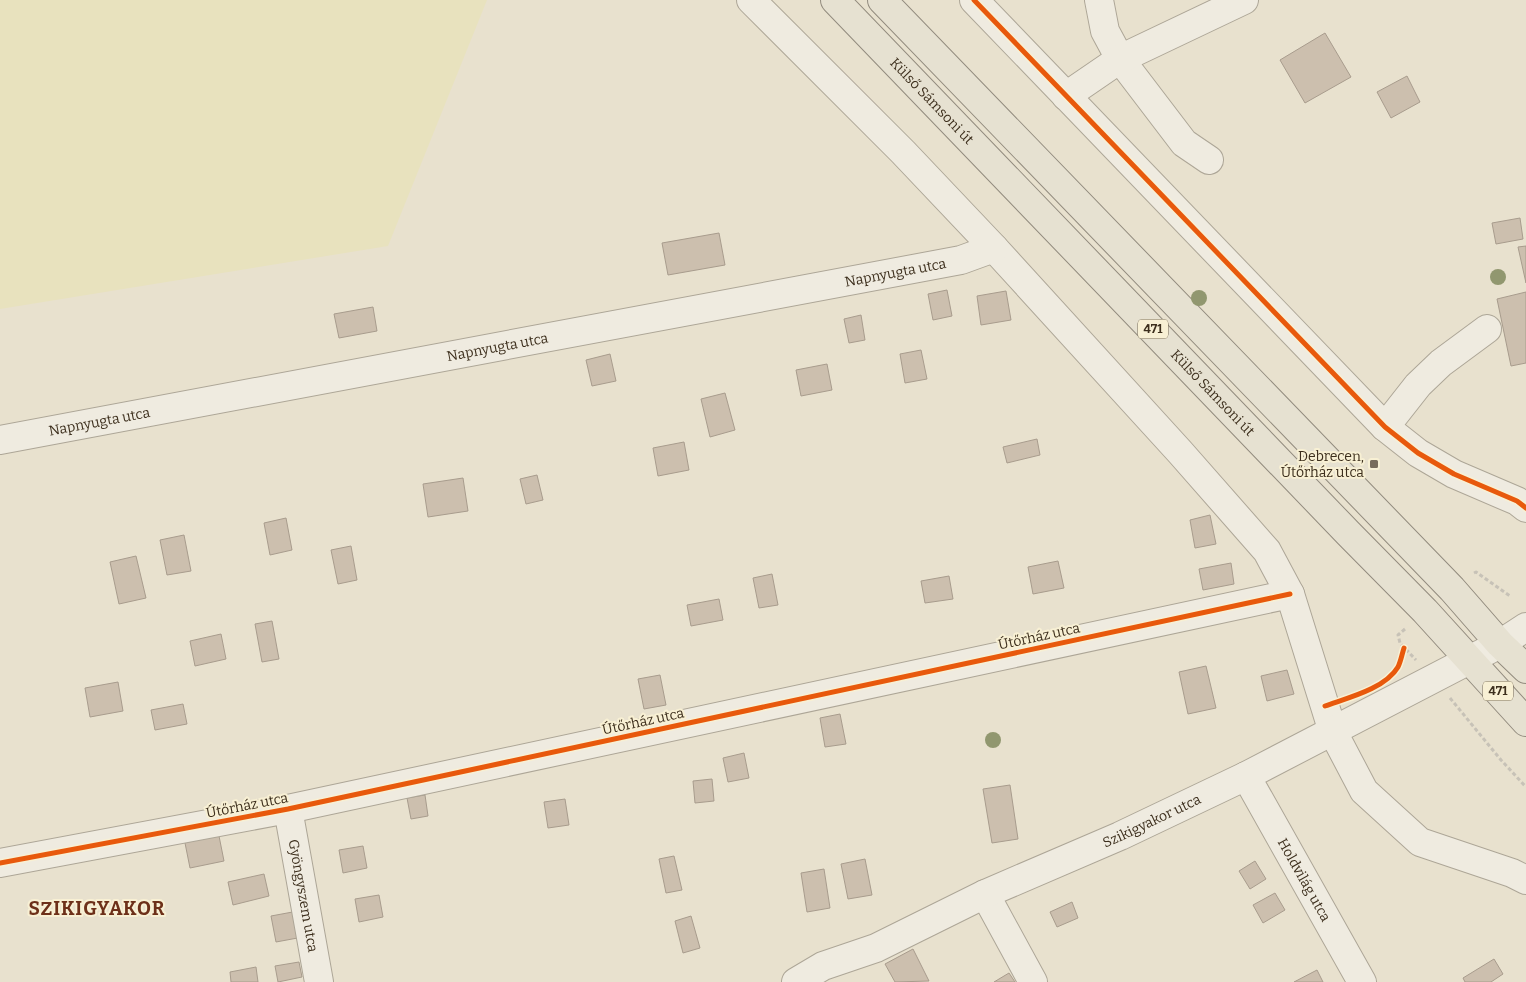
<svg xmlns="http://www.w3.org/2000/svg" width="1526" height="982" viewBox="0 0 1526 982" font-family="Bitter,serif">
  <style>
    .farmland { fill: #e8e2be }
    .building { fill: #ccbfae; stroke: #a89c8d }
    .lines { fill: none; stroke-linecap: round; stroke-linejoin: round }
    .minor-casing { stroke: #ada697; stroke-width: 30 }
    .major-casing { stroke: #928b7e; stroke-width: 30 }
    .path { stroke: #c7c2b7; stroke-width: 3; stroke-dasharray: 4 2.5; stroke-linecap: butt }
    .minor { stroke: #efebe0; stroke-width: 28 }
    .major { stroke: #e6e1d1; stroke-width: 28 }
    .cycleway-casing { stroke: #f8f0d4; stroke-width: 8 }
    .cycleway { stroke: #e8590c; stroke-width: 5 }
    .tree { fill: #91976f }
    .poi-dot { fill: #796d5b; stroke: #f8f0d4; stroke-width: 2 }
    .labels { text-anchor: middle; stroke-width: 4; stroke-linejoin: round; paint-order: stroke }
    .shield { fill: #f8f0d4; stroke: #756954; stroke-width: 1 }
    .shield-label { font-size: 12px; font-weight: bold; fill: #3d2f1d }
    .street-label { font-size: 14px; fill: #3d2f1d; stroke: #f8f0d4 }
    .poi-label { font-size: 14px; fill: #3d2f1d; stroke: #f8f0d4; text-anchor: end }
    .district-label { font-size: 19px; font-weight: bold; letter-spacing: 1px; fill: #6d3019; stroke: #f8f0d4 }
  </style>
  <rect width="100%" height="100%" fill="#e8e1ce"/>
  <path class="farmland" d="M0,0H487L388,246L0,309Z"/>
  <path class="building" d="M1325,33L1351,77L1305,103L1280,60Z
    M1407,76L1420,102L1391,118L1377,92Z
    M1520,218L1523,239L1496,244L1492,223Z
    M719,233L725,265L668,275L662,243Z
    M1526,246V283L1518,247Z
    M947,290L952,316L933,320L928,294Z
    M1006,291L1011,320L981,325L977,296Z
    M1526,292V363L1511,366L1497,299Z
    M373,307L377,331L339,338L334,314Z
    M861,315L865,340L849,343L844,319Z
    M921,350L927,379L905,383L900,354Z
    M610,354L616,381L592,386L586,360Z
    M827,364L832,390L801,396L796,370Z
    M725,393L735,430L710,437L701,399Z
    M1037,439L1040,455L1007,463L1003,447Z
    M684,442L689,470L658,476L653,448Z
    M537,475L543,500L526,504L520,479Z
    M463,478L468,511L428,517L423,484Z
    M1210,515L1216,544L1195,548L1190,520Z
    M286,518L292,550L270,555L264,523Z
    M184,535L191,571L167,575L160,540Z
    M351,546L357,580L338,584L331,550Z
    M136,556L146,598L119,604L110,562Z
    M1058,561L1064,588L1033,594L1028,567Z
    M1231,563L1234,584L1203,590L1199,569Z
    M772,574L778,605L759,608L753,578Z
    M949,576L953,599L925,603L921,581Z
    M719,599L723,620L691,626L687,605Z
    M272,621L279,659L262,662L255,624Z
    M221,634L226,659L195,666L190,641Z
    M1206,666L1216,708L1188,714L1179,672Z
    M1287,670L1294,694L1267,701L1261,676Z
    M660,675L666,705L644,709L638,679Z
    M118,682L123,711L90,717L85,688Z
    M183,704L187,724L155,730L151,710Z
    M840,714L846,744L825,747L820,718Z
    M744,753L749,778L728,782L723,758Z
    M712,779L714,801L695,803L693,781Z
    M1010,785L1018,839L992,843L983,789Z
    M425,795L428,816L411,819L407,798Z
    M565,799L569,825L548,828L544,802Z
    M218,831L224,861L190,868L184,838Z
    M363,846L367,868L343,873L339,850Z
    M674,856L682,890L666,893L659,859Z
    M865,859L872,895L848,899L841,864Z
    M1255,861L1266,879L1250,889L1239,871Z
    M824,869L830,908L807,912L801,873Z
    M264,874L269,896L233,905L228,882Z
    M1275,893L1285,910L1263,923L1253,905Z
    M379,895L383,917L359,922L355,899Z
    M1072,902L1078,918L1057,927L1050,912Z
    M298,911L303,937L276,942L271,916Z
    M691,916L700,948L683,953L675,921Z
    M913,949L929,981L895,982L885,964Z
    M1494,959L1503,974L1491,982H1465L1463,978Z
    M299,962L302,977L278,982L275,966Z
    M256,967L258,982H231L230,972Z
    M1317,970L1323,982H1294Z
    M1009,973L1015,982H994Z"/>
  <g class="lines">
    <defs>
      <g id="minor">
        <path d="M751,0L903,152L994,248L1180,452L1267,551L1290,594L1333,732L1364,791L1420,842L1512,873L1526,880"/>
        <path d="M974,0L1385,427L1418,453L1454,474L1517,501L1526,508"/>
        <path d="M1099,0L1105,31L1120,59L1184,143L1209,160"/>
        <path d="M1066,96L1120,59L1244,0"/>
        <path d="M1385,427L1418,385L1441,363L1487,329"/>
        <path id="s1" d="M0,440L961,260L994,248"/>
        <path id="s2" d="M1246,776L1362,982"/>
        <path id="s3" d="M288,809L319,982"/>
        <path d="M0,863L288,809L1290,594"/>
        <path d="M985,894L1033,982"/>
        <path id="s4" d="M796,982L823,966L876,948L985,894L1120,836L1246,776L1500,644L1526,627"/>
      </g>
      <g id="major">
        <path id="s5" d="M835,0L1349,534L1425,611L1526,722"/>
        <path d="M882,0L1452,589L1500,644L1526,669"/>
      </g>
    </defs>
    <use href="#minor" class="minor-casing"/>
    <use href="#major" class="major-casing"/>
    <path class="path" d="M1474,573L1476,572L1510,596
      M1405,629L1398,635L1400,643L1416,660
      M1450,698L1501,760L1526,787"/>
    <use href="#minor" class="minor"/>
    <use href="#major" class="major"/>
    <defs>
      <path id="cycleway" d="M974,0L1385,427L1418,453L1454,474L1517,501L1526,508
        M1325,706C1347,698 1385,689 1398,667C1401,661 1402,654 1404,648
        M0,863L288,809L1290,594"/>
    </defs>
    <use href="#cycleway" class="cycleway-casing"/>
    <use href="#cycleway" class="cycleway"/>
  </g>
  <g class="tree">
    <circle cx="1498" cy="277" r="8"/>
    <circle cx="1199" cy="298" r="8"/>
    <circle cx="993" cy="740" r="8"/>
  </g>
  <rect class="poi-dot" x="1369" y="459" width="10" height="10" rx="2.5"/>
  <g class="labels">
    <g class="shield">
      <rect x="1138" y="319.5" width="30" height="19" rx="4"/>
      <rect x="1483" y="681.5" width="30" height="19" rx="4"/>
    </g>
    <g class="shield-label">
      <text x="1153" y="333">471</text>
      <text x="1498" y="695">471</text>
    </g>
    <g class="street-label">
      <text dy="5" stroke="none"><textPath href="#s5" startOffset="140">Külső Sámsoni út</textPath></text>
      <text dy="5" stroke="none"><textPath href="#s1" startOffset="911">Napnyugta utca</textPath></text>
      <text dy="5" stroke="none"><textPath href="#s1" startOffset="506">Napnyugta utca</textPath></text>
      <text dy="5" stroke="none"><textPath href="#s5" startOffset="545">Külső Sámsoni út</textPath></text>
      <text dy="5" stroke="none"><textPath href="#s1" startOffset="101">Napnyugta utca</textPath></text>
      <text transform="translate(1039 636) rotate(-12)" y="5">Útőrház utca</text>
      <text transform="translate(643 721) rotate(-12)" y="5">Útőrház utca</text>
      <text transform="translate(247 805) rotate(-11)" y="5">Útőrház utca</text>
      <text dy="5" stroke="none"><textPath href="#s4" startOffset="391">Szikigyakor utca</textPath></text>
      <text dy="5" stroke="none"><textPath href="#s2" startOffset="119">Holdvilág utca</textPath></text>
      <text dy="5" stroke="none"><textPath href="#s3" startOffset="88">Gyöngyszem utca</textPath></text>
    </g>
    <g class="poi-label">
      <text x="1364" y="461">Debrecen,<tspan x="1364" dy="16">Útőrház utca</tspan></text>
    </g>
    <g class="district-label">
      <text x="97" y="915">SZIKIGYAKOR</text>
    </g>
  </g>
</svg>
